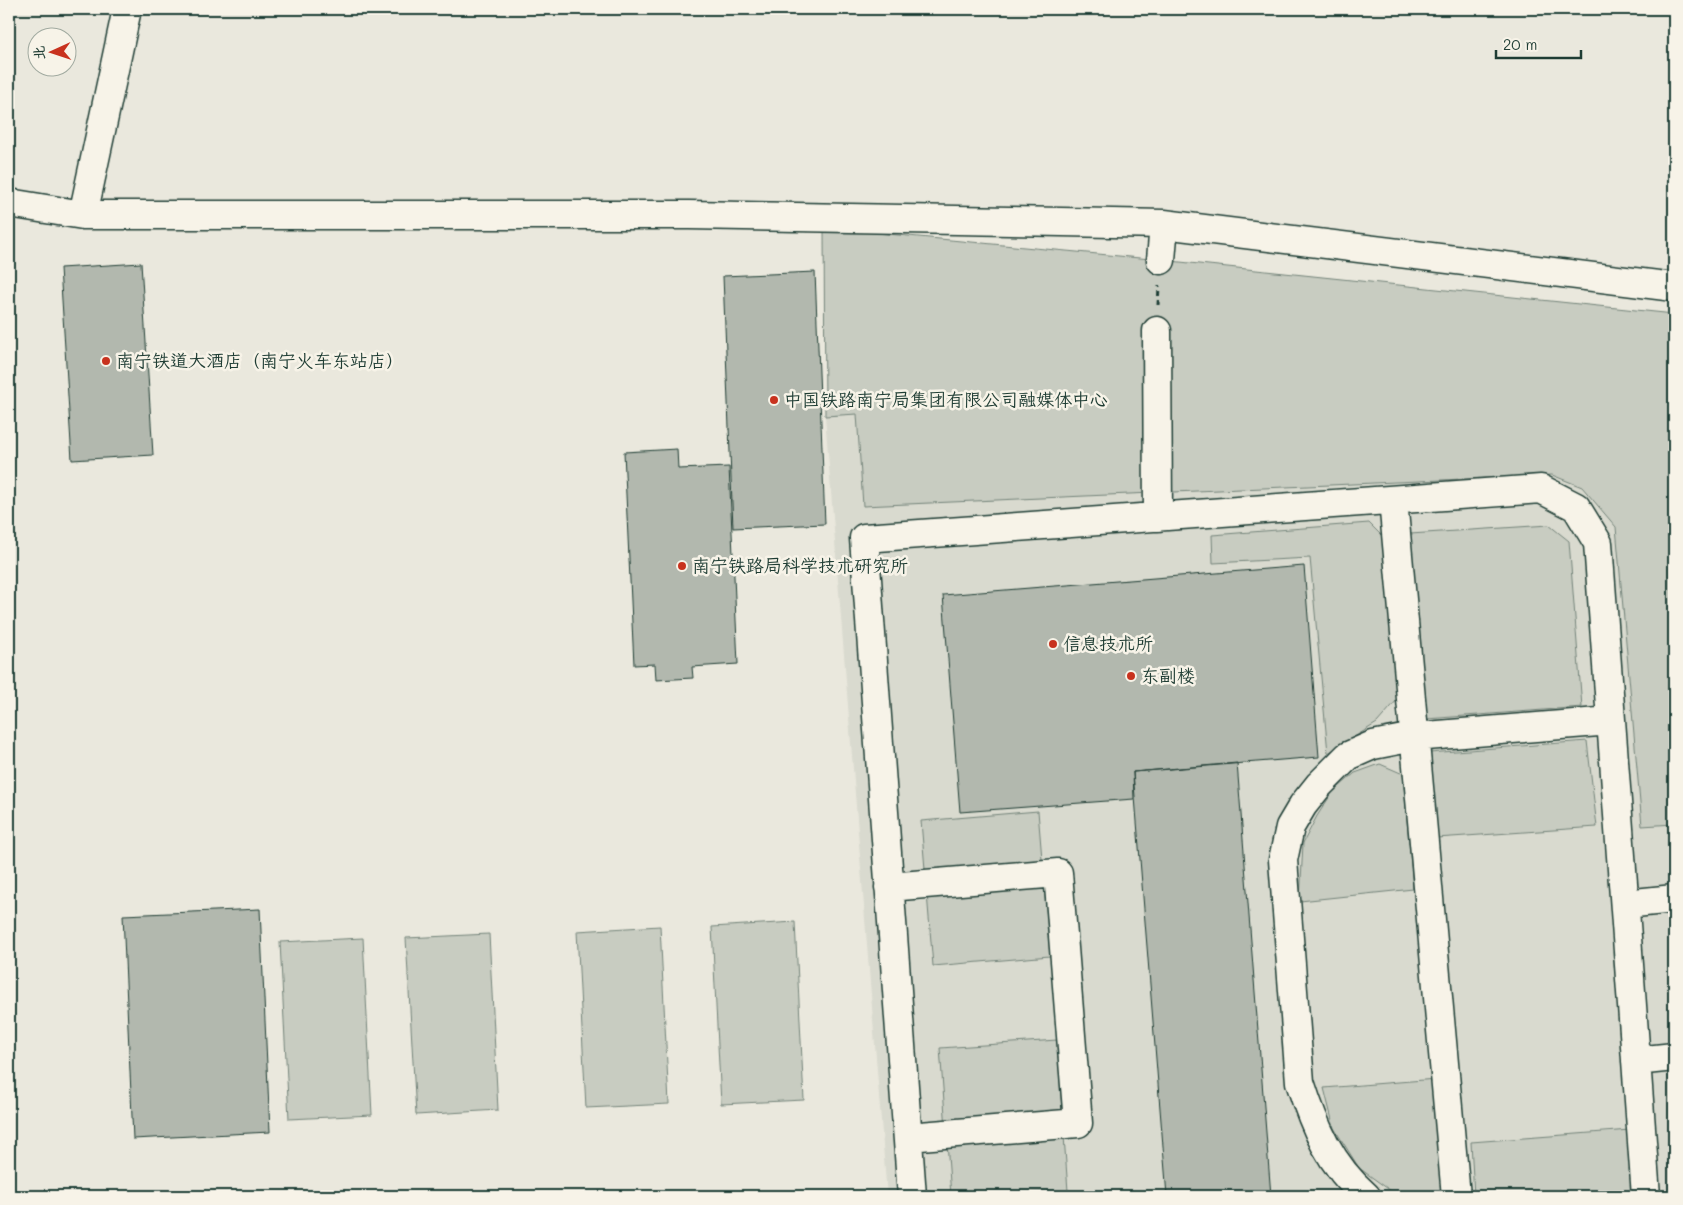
<svg xmlns="http://www.w3.org/2000/svg" width="1683" height="1205" viewBox="0 0 1683 1205" font-family="Mali,'LXGW WenKai TC',sans-serif">
  <style>
    .built { fill: #d9dacf }
    .green { fill: #c8ccc1; stroke: #74847a }
    .building { fill: #b2b8ae; stroke: #1f3d34 }
    .lines { fill: none; stroke-linecap: round; stroke-linejoin: round }
    .minor-casing { stroke: #1f3d34; stroke-width: 31 }
    .path { stroke: #1f3d34; stroke-width: 3; stroke-dasharray: 5 4; stroke-linecap: butt }
    .minor { stroke: #f7f3e8; stroke-width: 28 }
    .poi-dot { fill: #c8321e; stroke: #f7f3e8; stroke-width: 2 }
    .labels { text-anchor: middle; stroke-width: 5; stroke-linejoin: round; paint-order: stroke }
    .poi-label { font-size: 18px; fill: #1f3d34; stroke: #f7f3e8; text-anchor: start }
  </style>
  <rect width="100%" height="100%" fill="#eae8dd"/>
  <filter id="ink" filterUnits="userSpaceOnUse"><feTurbulence type="fractalNoise" baseFrequency=".02" numOctaves="2"/><feDisplacementMap in="SourceGraphic" scale="10" xChannelSelector="R" yChannelSelector="G"/><feConvolveMatrix kernelMatrix="1 2 1 2 8 2 1 2 1" color-interpolation-filters="sRGB"/></filter>
  <g filter="url(#ink)">
    <path class="built" d="M824,228L1674,314V1196H887L825,416Z"/>
    <path class="green" d="M824,228L1161,260L1674,314V824L1642,826L1616,527L1582,487L1552,475L863,506L857,414L825,416Z
      M1369,523L1383,537L1397,700L1377,723L1328,753L1310,558L1213,563L1212,535Z
      M1549,525L1569,541L1582,707L1426,719L1410,534Z
      M1587,741L1597,827L1437,838L1429,753Z
      M1380,764L1403,774L1413,889L1300,901L1303,843L1317,816L1332,793L1355,773Z
      M1038,811L1050,956L933,966L921,821Z
      M795,922L804,1100L721,1104L712,927Z
      M660,926L669,1104L586,1108L577,931Z
      M489,934L498,1110L416,1115L406,938Z
      M363,938L372,1115L289,1119L280,942Z
      M1057,1040L1068,1191L999,1196H951L940,1048Z
      M1436,1079L1446,1196H1398L1359,1168L1334,1128L1324,1088Z
      M1630,1130L1634,1196H1474L1471,1142Z"/>
    <path class="building" d="M141,263L153,455L72,460L60,268Z
      M815,272L825,524L733,528L723,276Z
      M677,449L678,469L729,467L738,664L692,667L693,678L656,680L655,664L634,665L624,452Z
      M1304,566L1319,757L1133,772L1134,799L960,812L943,595Z
      M1237,763L1271,1196H1167L1133,772Z
      M260,909L270,1132L133,1139L123,915Z"/>
    <g class="lines">
      <defs>
        <path id="minor" d="M9,203L83,215H689L1164,224L1674,287
          M83,215L127,9
          M1161,260L1164,224
          M1157,331L1158,517
          M1393,500L1456,1196
          M889,887L1058,873L1078,1123L908,1137
          M1625,904L1674,899
          M1636,1061L1674,1057
          M912,1196L864,538L1541,489L1576,507L1598,543L1646,1196
          M1366,1196C1330,1165 1314,1126 1300,1082L1283,860L1290,827L1303,805L1319,785L1348,756L1373,745L1414,737L1611,721"/>
      </defs>
      <use href="#minor" class="minor-casing"/>
      <path class="path" d="M1158,305L1159,286"/>
      <use href="#minor" class="minor"/>
    </g>
  </g>
  <g class="poi-dot">
    <circle cx="106" cy="361" r="5"/>
    <circle cx="774" cy="400" r="5"/>
    <circle cx="682" cy="566" r="5"/>
    <circle cx="1053" cy="644" r="5"/>
    <circle cx="1131" cy="676" r="5"/>
  </g>
  <g class="labels">
    <g class="poi-label">
      <text x="116" y="367">南宁铁道大酒店（南宁火车东站店）</text>
      <text x="784" y="406">中国铁路南宁局集团有限公司融媒体中心</text>
      <text x="692" y="572">南宁铁路局科学技术研究所</text>
      <text x="1063" y="650">信息技术所</text>
      <text x="1141" y="682">东副楼</text>
    </g>
  </g>
  <rect width="1683" height="1205" fill="none" stroke="#f7f3e8" stroke-width="30"/>
  <rect x="15" y="15" width="1653" height="1175" fill="none" stroke="#1f3d34" stroke-width="2" filter="url(#ink)"/>
  <g transform="translate(52 52) rotate(267)"><circle r="24" fill="#f7f3e8" stroke="#a1aaa0"/>
  <path d="M0-4L9 19L0 12L-9 19Z" fill="#c8321e"/>
  <text y="-8" font-size="14" font-weight="bold" text-anchor="middle" fill="#1f3d34">北</text>
  </g>
  <path d="M1496 50v8h85v-8" fill="none" stroke="#1f3d34" stroke-width="2.5"/>
  <text x="1503" y="50" font-size="15" fill="#1f3d34" stroke="#f7f3e8" stroke-width="4" paint-order="stroke">20 m</text>
</svg>
